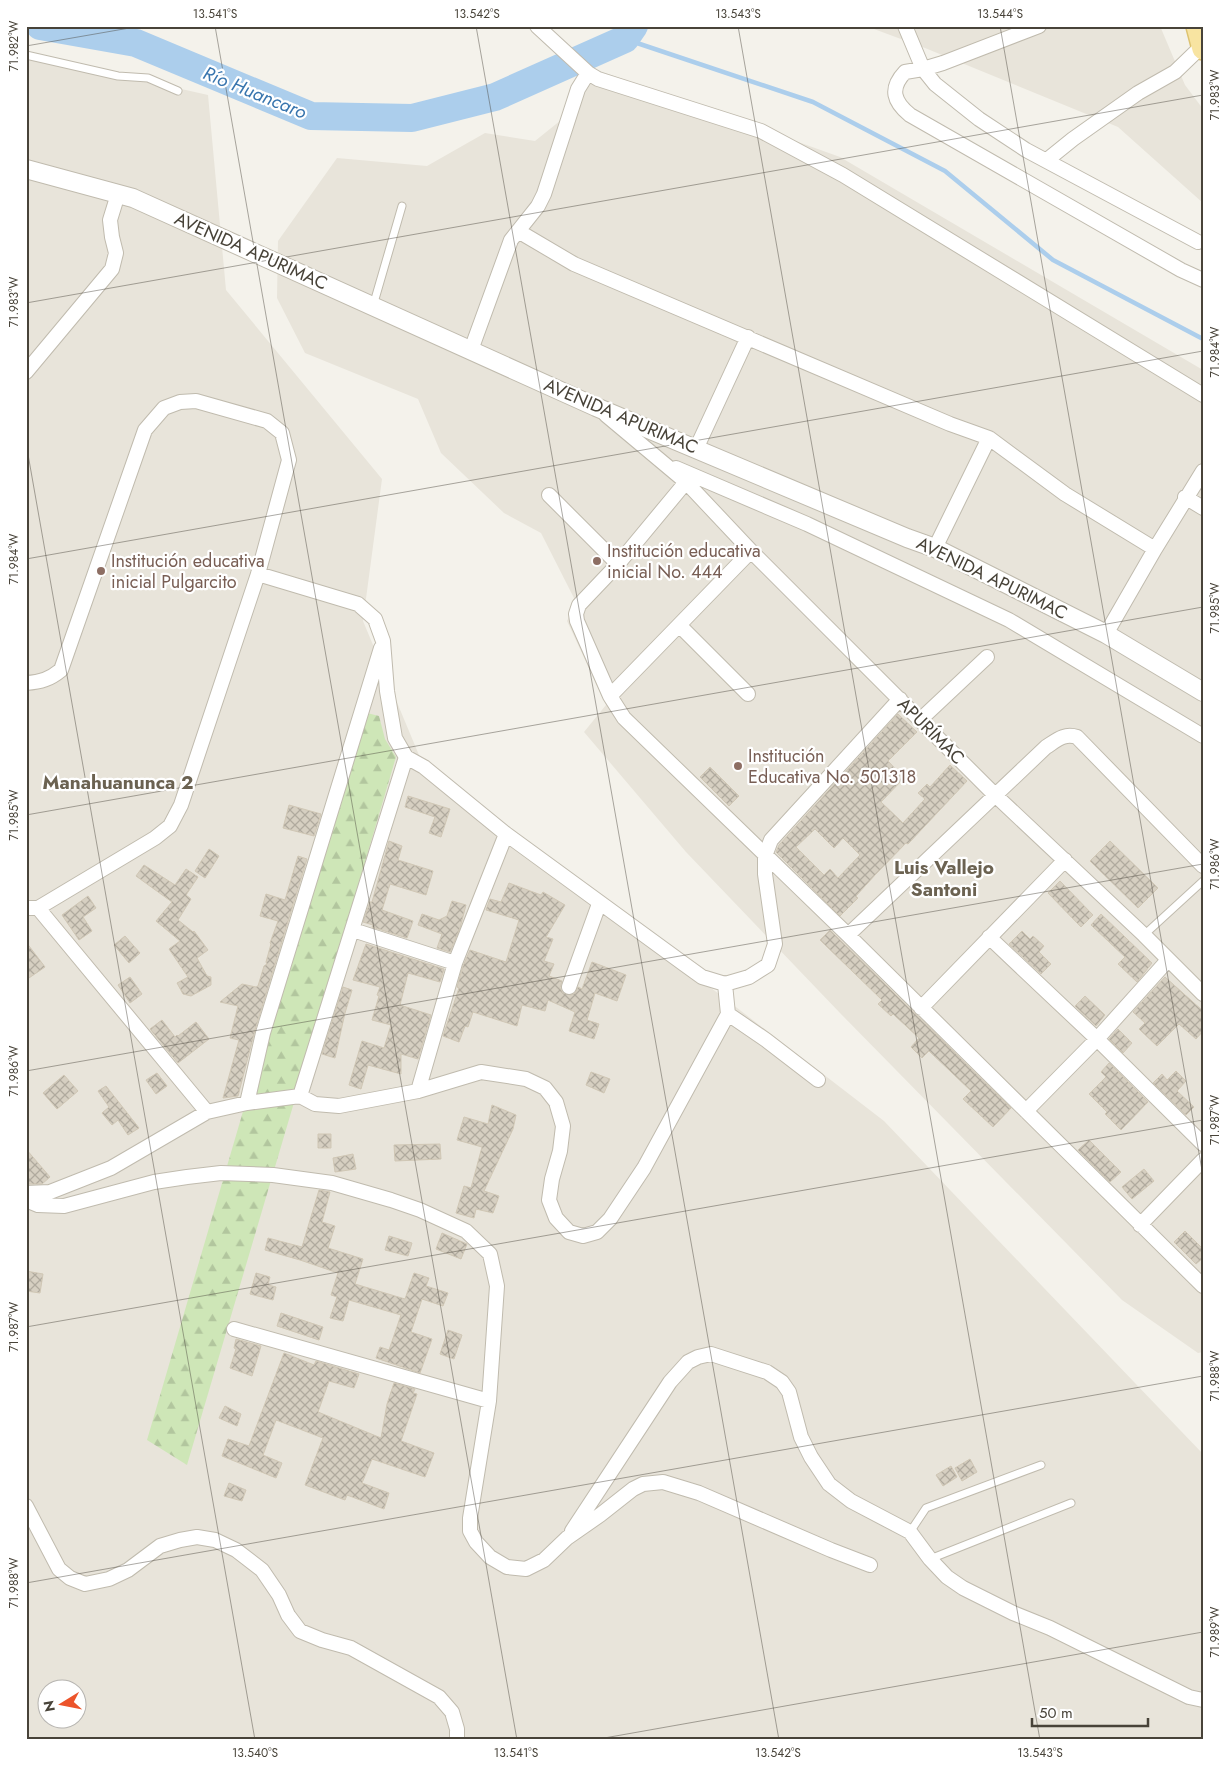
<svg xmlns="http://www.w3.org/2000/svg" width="1229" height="1766" viewBox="0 0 1229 1766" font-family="Jost,sans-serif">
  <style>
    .residential { fill: #e8e4da; fill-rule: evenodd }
    .forest { fill: url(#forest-firs) }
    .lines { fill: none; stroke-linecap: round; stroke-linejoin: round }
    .stream { stroke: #acceec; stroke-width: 4.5 }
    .river { stroke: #acceec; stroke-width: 28 }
    .building { fill: url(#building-cross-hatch); stroke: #d0c7b5; fill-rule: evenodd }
    .service-casing { stroke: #c0bbae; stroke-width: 9 }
    .minor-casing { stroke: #c0bbae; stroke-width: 16 }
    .tertiary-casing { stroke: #c0bbae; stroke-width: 20 }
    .primary-casing { stroke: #ddc371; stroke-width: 24 }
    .service { stroke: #fff; stroke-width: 7 }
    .minor { stroke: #fff; stroke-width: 14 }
    .tertiary { stroke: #fff; stroke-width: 18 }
    .primary { stroke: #f8e4a1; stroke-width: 21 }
    .ticks { fill: none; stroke: #484339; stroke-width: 1; stroke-opacity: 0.45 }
    .education-dot { fill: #8d6e63; stroke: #fff; stroke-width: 2 }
    .labels { text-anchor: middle; stroke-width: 4.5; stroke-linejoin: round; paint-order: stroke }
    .street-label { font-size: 18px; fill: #484339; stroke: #fff }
    .education-label { font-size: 18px; fill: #785e54; stroke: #fff; text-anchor: start }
    .water-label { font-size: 19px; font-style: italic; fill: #3875ae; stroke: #fff }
    .neighbourhood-label { font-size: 19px; font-weight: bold; fill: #6b6251; stroke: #fff }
    .neatline { fill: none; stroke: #484339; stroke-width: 2 }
    .ticks-label { font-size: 12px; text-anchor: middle; fill: #484339 }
  </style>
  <defs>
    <pattern id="forest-firs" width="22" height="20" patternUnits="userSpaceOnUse" patternTransform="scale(1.25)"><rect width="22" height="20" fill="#cee6b7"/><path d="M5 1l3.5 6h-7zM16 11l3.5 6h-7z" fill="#b2c69e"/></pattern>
    <pattern id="building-cross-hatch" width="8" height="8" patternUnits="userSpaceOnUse" patternTransform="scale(1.25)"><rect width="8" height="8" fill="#d6cfc1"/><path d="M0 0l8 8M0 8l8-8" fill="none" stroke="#b0aa9e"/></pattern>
  </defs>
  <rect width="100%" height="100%" fill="#f4f2eb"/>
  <path class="residential" d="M866,26H1160L1185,85L1203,109V203L1118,127L925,48Z
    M26,54L208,95L226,290L382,479L363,621L424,767L884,1121L1203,1454V1740H26ZM48,1688H78V1718H48Z
    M600,71L840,157L1203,370V1352L1198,1353L1122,1300L840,1013L686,852L584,732L606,705L567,621L576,602L541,533L504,513L441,453L418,399L305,353L277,298L278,241L337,158L427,166L485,133L535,141L571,112Z"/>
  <path class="forest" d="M367,713L379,716L385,739L396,757L187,1465L147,1440L244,1108Z"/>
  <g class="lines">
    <path class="stream" d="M625,39L813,102L945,171L1053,260L1203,339"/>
    <path class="river" d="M40,26L136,43L311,116L412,118L495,97L625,39L634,26"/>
  </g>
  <path class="building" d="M898,714L917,732L888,761L904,778L881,802L903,823L925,799L918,793L927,784L930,787L950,765L967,781L908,844L906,843L875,875L856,896L858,898L840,916L776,852L779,845ZM815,829L834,848L843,838L860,855L838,878L830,869L824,875L796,847Z
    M710,767L739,796L729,806L700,777Z
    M408,796L450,809L441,837L429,833L435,817L405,807Z
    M289,805L321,814L314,836L283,828Z
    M389,841L402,846L398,860L433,871L426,895L390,884L382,910L413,921L407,938L372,927L373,925L363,922L370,902H372Z
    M1110,841L1158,888L1138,908L1090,861Z
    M209,849L219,856L205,878L195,871Z
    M298,856L307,859L255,1030L238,1096L223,1098L239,1040L230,1038L238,1006L220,1002L242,984L256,987L258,986L264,966L267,964L266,962L271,944L270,943L278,921L260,916L266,894L285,900Z
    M144,865L175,885L186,869L198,877L186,895L191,899L178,920L193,932L194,931L208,950L197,958L207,976L211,977V985L191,996L183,994L177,983L188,977L169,949L180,941L156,921L172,902L136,876Z
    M1060,881L1093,915L1081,927L1048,893Z
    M509,883L541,895L543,892L565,905L546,937L553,939L544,961L554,964L549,976L562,981L560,988L563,993L571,995L575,993L578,987L582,989L592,962L626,975L617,1001L595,993L587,1020L599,1024L594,1039L569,1031L575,1012L548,1000L545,1011L522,1005L517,1026L473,1012L468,1027L465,1026L459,1042L443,1036L459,988L457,987L463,966L470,950L506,962L519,920L486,910L490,899L501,902Z
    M88,896L96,908L83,917L92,931L79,940L62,915Z
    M452,901L466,905L460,928L450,952L437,948L442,934L418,925L422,914L439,920L447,916Z
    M1101,914L1152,963L1137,982L1118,964L1125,957L1091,925Z
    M830,930L1011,1108L993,1127L963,1099L971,1091L929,1051L922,1058L911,1047L919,1038L893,1014L891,1016L878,1004L882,1000L820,940Z
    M1022,931L1030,939L1033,936L1044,946L1039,952L1051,964L1041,974L1009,944Z
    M125,936L140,953L129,963L114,945Z
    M26,942L45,967L26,980Z
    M366,944L444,969L440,982L408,973L400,1005L431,1015L418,1059L401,1054V1074L368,1065L361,1089L349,1085L362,1041L384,1048L391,1025L372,1020L379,996L377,995L380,987L353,980Z
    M130,977L142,994L130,1003L118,985Z
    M1165,977L1203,1011V1031L1196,1039L1179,1024L1157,1046L1139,1029L1145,1023L1133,1012Z
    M343,987L352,990L345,1013L335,1058L322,1054Z
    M1085,996L1105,1015L1096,1026L1075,1006Z
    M162,1020L175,1037L177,1035L178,1036L196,1022L209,1039L178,1063L150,1029Z
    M1118,1029L1132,1043L1123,1053L1109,1039Z
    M1109,1063L1148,1102L1121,1130L1105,1114L1107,1112L1089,1094L1106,1077L1101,1072Z
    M1176,1071L1186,1081L1177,1091L1194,1107L1186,1115L1153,1083L1162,1074L1167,1080Z
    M591,1072L610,1079L604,1093L586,1085Z
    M157,1073L167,1086L156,1094L146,1080Z
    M64,1075L78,1091L57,1109L43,1093Z
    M106,1086L139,1128L128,1135L118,1120L112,1125L102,1113L109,1107L98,1091Z
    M492,1105L516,1115L513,1129L484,1191L499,1196L493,1213L476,1209L474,1218L456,1213L464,1186L471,1188L482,1147L457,1140L464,1117L488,1124Z
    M318,1134H331V1148H318Z
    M1089,1140L1121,1172L1110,1182L1078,1150Z
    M440,1144L441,1159L395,1161L394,1145Z
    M26,1149L50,1177L42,1184H29L26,1181Z
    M353,1154L356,1169L335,1172L333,1158Z
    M1144,1169L1154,1181L1132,1199L1122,1187Z
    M319,1190L330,1192L322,1222L335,1226L328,1248L363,1259L355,1284L405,1299L414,1273L429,1278L426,1286L448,1293L443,1306L422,1299L411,1332L432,1339L420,1373L376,1358L380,1347L389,1350L401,1315L349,1300L343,1321L330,1318L337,1297L331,1295L338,1273L300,1260L265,1250L268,1238L302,1247Z
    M1185,1231L1203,1249V1258L1196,1264L1174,1242Z
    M442,1233L467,1244L461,1259L436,1249Z
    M389,1236L412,1243L408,1256L385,1250Z
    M26,1271L43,1274L40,1293L26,1291Z
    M256,1273L270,1277L268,1285L276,1287L273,1300L250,1294Z
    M281,1313L323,1327L319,1340L277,1326Z
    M448,1330L462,1335L454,1359L440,1354Z
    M236,1339L261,1346L252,1376L230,1368L236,1349L234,1348Z
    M284,1353L314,1365L316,1361L359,1374L354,1388L329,1381L318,1412L381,1438L387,1404L394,1383L415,1389L413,1393L417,1394L401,1441L434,1453L425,1477L372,1459L362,1483L389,1493L384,1509L347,1495L345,1500L305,1485L323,1438L276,1420L263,1455L282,1463L276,1478L222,1456L228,1439L249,1446Z
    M225,1406L241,1414L237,1426L219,1418Z
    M970,1459L977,1472L962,1481L955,1468Z
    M951,1466L957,1477L943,1486L936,1475Z
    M229,1483L246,1490L242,1501L224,1496Z"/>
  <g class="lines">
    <defs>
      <path id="service" d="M26,55L118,76L148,78L178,91
        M373,306L402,206
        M1144,935L1203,881
        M910,1532L926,1508L1041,1465
        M930,1559L1071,1503"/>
      <path id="minor" d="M537,26L588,73L598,79L761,131L843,175L1203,395
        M905,26L923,69L935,84L979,119L1026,150L1198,242
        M1039,26L943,63L923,69L905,72C889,89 894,102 910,115L1181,270L1203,280
        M1047,160L1073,139L1138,93L1175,72L1202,46L1198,40
        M518,231L574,264L950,424L989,438L1065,494L1155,549L1106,634
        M471,350L511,240L538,206L544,194L578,89L588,73
        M26,372L112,269L116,253L112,237L110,220L118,194
        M606,415L686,482L751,551L994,794L1144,935L1203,994
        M696,449L748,337
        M676,468L807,524L1009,620L1203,736
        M686,482L618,564L579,605L576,614L577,621L610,696L624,718L848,935L1203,1286
        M549,495L618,564
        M1185,497L1203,508
        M935,548L989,438
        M1155,549L1203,471
        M258,574L358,604L375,619L383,641L387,691L395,738L406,757L424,767L506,834L684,964L702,977L725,984L749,977L768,965L775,944L765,874V856L771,840L900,699
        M680,626L748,694
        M26,683C41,682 50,679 61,670L145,430L164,408L180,402L196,401L267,421L282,433L289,460L258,574L181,805L170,826L155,838L38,908H26
        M610,696L751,551
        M921,719L987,657
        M38,908L207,1112
        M353,930L455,963
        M848,935L1046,747C1057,740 1064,733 1077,737L1203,866
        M989,937L1097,1039L1203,1144
        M569,987L599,904
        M921,1008L1065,860
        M728,1014L766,1040L818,1080
        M418,1091L455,963L506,834
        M300,1096L406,757
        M247,1103L300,1096L315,1104L339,1106L418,1091L481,1072L526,1079L545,1088L556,1102L563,1126L560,1151L552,1179L549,1200L556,1218L569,1232L583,1236L597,1232L610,1219L644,1168L728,1014L725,984
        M1026,1111L1097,1039L1168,960
        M26,1193L50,1192L111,1168L207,1112L247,1103L263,1033L381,648
        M26,1200L38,1205L64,1206L154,1182L187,1177L221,1173L273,1175L332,1183L391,1200L420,1210L466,1231L490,1254L497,1286L489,1401L470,1518V1531L476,1542L490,1557L507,1567L526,1569L544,1560L567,1538L600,1515L633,1489L643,1484L663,1482L699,1493L831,1550L870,1565
        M1140,1225L1203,1160
        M234,1329L489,1401
        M26,1506L59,1569L70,1578L85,1584L109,1579L128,1570L160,1546L180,1540L197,1537L215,1540L236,1550L262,1570L279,1595L288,1615L300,1631L322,1640L351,1648L439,1697L452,1712L457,1729V1740
        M572,1531L670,1382L688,1362L698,1357L711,1354L767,1372L782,1382L789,1392L801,1437L811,1457L829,1484L851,1501L910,1532L930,1559L947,1577L963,1588L1013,1613L1050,1628L1189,1697L1203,1700"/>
      <path id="tertiary" d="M26,169L133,198L596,407L907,538L935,548L1106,634L1203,692"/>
      <path id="primary" d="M1197,26L1203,49"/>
    </defs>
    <use href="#service" class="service-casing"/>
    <use href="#minor" class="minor-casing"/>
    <use href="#tertiary" class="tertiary-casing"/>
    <use href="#primary" class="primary-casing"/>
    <use href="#service" class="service"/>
    <use href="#minor" class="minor"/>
    <use href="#tertiary" class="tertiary"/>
    <use href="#primary" class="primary"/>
  </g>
  <path class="ticks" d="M215,26L517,1740M476,26L779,1740M738,26L1040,1740M1000,26L1203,1176M26,46L141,26M26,303L1203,95M26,443L255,1740M26,559L1203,351M26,815L1203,607M26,1071L1203,864M26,1327L1203,1120M26,1583L1203,1376M593,1740L1203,1632"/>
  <g class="education-dot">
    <circle cx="597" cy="561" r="5"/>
    <circle cx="101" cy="571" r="5"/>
    <circle cx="738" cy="766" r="5"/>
  </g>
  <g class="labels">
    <g class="street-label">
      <text transform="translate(251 251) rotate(24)" y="6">AVENIDA APURIMAC</text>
      <text transform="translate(621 416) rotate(23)" y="6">AVENIDA APURIMAC</text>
      <text transform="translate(992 578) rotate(26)" y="6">AVENIDA APURIMAC</text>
      <text transform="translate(931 731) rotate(45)" y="6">APURÍMAC</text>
    </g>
    <g class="education-label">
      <text x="607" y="557">Institución educativa<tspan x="607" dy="21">inicial No. 444</tspan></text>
      <text x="111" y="567">Institución educativa<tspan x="111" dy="21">inicial Pulgarcito</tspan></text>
      <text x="748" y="762">Institución<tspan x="748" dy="21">Educativa No. 501318</tspan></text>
    </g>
    <g class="water-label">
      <text transform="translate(255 92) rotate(22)" y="7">Río Huancaro</text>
    </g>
    <g class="neighbourhood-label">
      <text x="118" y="789">Manahuanunca 2</text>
      <text x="944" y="874">Luis Vallejo<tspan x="944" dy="22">Santoni</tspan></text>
    </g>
  </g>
  <rect width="1229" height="1766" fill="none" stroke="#ffffff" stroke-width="55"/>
  <g transform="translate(62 1704) rotate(260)"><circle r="24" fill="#ffffff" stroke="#b6b4b0"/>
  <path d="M0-4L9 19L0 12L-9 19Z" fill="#ec542b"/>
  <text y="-8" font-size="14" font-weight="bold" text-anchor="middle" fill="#484339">N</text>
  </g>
  <path d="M1032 1718v8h116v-8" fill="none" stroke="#484339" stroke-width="2.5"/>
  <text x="1039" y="1718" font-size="15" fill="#484339" stroke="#ffffff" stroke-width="4" paint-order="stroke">50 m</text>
  <rect x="28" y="28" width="1174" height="1710" class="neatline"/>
  <g class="ticks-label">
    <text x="215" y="18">13.541°S</text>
    <text x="477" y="18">13.542°S</text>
    <text x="738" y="18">13.543°S</text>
    <text x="1000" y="18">13.544°S</text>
    <text transform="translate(14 46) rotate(-90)" y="4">71.982°W</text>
    <text transform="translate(1215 95) rotate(-90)" y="4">71.983°W</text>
    <text transform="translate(14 302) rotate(-90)" y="4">71.983°W</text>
    <text transform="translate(1215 352) rotate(-90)" y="4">71.984°W</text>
    <text transform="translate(14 559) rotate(-90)" y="4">71.984°W</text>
    <text transform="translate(1215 608) rotate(-90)" y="4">71.985°W</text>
    <text transform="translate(14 815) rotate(-90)" y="4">71.985°W</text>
    <text transform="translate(1215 864) rotate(-90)" y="4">71.986°W</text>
    <text transform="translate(14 1071) rotate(-90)" y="4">71.986°W</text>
    <text transform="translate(1215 1120) rotate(-90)" y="4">71.987°W</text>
    <text transform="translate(14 1327) rotate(-90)" y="4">71.987°W</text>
    <text transform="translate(1215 1376) rotate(-90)" y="4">71.988°W</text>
    <text transform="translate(14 1583) rotate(-90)" y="4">71.988°W</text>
    <text transform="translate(1215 1632) rotate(-90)" y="4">71.989°W</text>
    <text x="255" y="1757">13.540°S</text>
    <text x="516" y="1757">13.541°S</text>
    <text x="778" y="1757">13.542°S</text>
    <text x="1040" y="1757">13.543°S</text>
  </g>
</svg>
